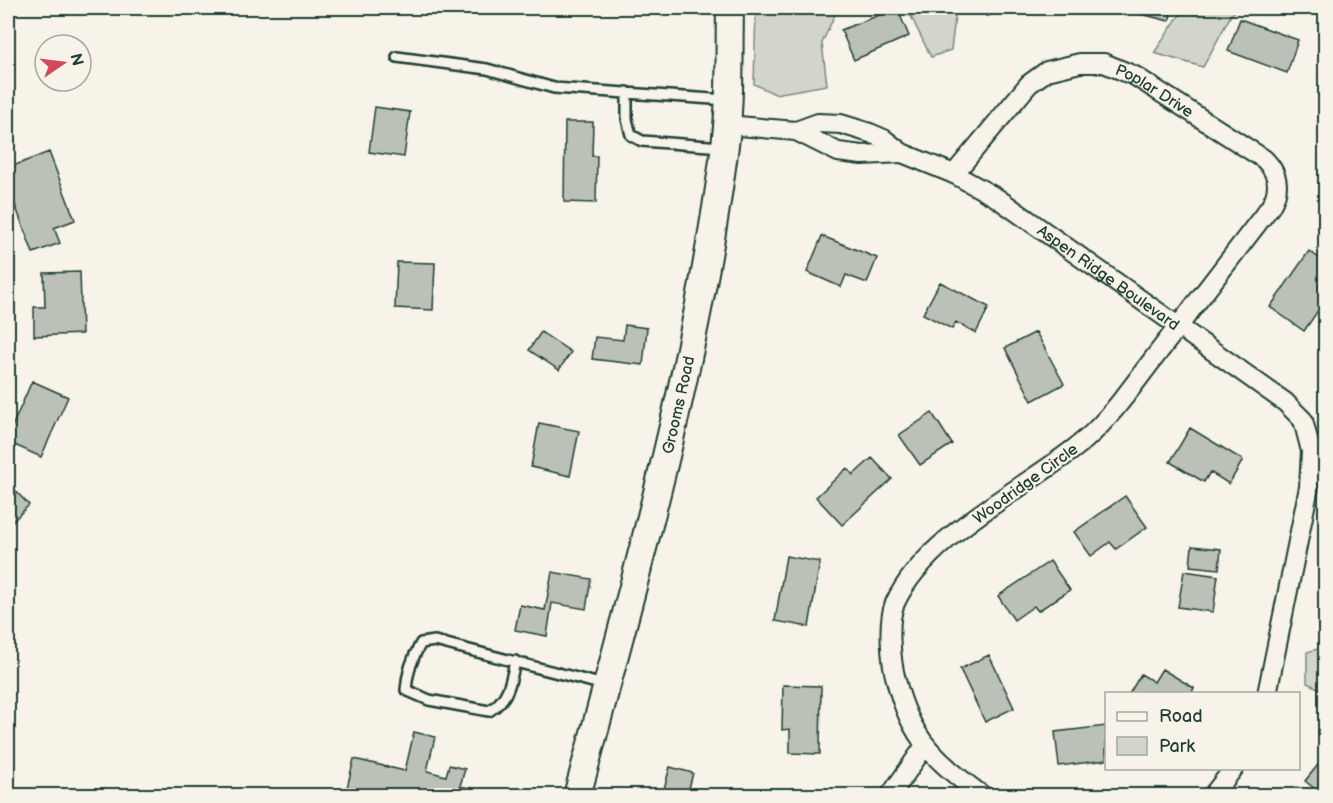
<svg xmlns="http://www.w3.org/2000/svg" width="1333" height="803" viewBox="0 0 1333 803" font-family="'Balsamiq Sans',sans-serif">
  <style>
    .green { fill: #d3d5ca; stroke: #79897f; stroke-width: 1.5 }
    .building { fill: #bbc1b6; stroke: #1f3d34; stroke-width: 1.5 }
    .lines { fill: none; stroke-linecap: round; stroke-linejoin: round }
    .lane-casing { stroke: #1f3d34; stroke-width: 14 }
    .street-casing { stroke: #1f3d34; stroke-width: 22 }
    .secondary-casing { stroke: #1f3d34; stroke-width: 30 }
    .lane { stroke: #f7f3e8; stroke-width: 9 }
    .street { stroke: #f7f3e8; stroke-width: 18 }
    .secondary { stroke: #f7f3e8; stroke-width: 26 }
    .labels { text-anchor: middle; stroke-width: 4.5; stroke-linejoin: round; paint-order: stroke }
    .street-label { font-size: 16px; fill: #1f3d34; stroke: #f7f3e8 }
  </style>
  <rect width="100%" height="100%" fill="#f7f3e8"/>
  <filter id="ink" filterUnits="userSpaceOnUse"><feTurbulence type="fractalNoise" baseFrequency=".0167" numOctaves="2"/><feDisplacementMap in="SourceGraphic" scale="12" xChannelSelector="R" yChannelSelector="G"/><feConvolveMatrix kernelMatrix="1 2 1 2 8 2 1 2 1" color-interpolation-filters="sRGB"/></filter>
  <g filter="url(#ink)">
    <path class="green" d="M756,8H838L822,43L827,85L775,94L754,84Z
      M907,8H956L951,50L931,57Z
      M1190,8H1239L1231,15L1203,67L1154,53L1178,17Z
      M1325,647H1326L1325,691L1307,683V652Z"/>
    <path class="building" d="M897,8L909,36L854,60L841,30Z
      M984,8H1022L986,16Z
      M1117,8H1173L1169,21Z
      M1240,19L1298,40L1287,73L1228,51Z
      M375,107L410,112L404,157L369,152Z
      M565,122H593L592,156H597L596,203L564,202Z
      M49,152L75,220L54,228L60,243L33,253L8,186V168Z
      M822,236L877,258L867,283L846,275L841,287L807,272Z
      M1309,251L1326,263V277L1319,287L1326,292V299L1304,331L1270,307Z
      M397,262L435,263L433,310L395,308Z
      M80,272L82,334L34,336V307H45L44,273Z
      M940,282L989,307L976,333L956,322L952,329L923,314Z
      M625,325L647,328L643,365L592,359L595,337L623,340Z
      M541,332L571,352L559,370L529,350Z
      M1036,332L1064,384L1032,401L1005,348Z
      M32,381L68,397L41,457L8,442V436Z
      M932,413L952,444L920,465L899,435Z
      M539,423L579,431L570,476L531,467Z
      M1190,428L1243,460L1229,484L1210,472L1204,482L1170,462Z
      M872,458L892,479L842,525L816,497L847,468L853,475Z
      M8,483L29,505L8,526Z
      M1125,496L1147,527L1116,549L1110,542L1091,556L1074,532Z
      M1192,546L1221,549L1219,569L1190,566Z
      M786,556L820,562L809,627L775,621Z
      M1050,561L1070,590L1038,611L1034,606L1014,620L998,596Z
      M1184,571L1218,576L1213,612L1178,607Z
      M552,572L591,579L586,609L552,603L547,636L515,630L520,605L545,610Z
      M989,655L1014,708L985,722L960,669Z
      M1162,669L1194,688L1191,694H1129L1141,674L1154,682Z
      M783,685L821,686L820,754L790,753V729L782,730Z
      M1106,726V760L1059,766L1055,732Z
      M414,732L435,737L427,771L446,776L449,765L465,769L460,786L474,789L472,796H345L354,759L405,771Z
      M1326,755V796H1324L1305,781Z
      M670,767L693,773L687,796H662Z"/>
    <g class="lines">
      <defs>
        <path id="lane" d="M397,57L487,69L554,88L727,100
          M627,92V119L631,135L642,141L722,147
          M515,661C511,682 508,700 489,711L429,700L406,690C407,673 412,658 421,643L435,641L604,685"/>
        <g id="street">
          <path d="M727,125L796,131L838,152L862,155L902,153"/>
          <path id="s1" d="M796,131L818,123L841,124L870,133L884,139L902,153L954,174L997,198L1285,402L1303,420L1311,451L1309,487L1267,694"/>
          <path id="s2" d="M954,174L1029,84L1047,71L1080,63H1104L1135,76L1264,159C1279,174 1281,189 1270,207C1231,257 1193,308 1154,358C1133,385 1112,416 1086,439C1029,488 928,532 895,603C887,621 891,662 896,680C910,738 936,762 983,796"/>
          <path d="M890,796L924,747"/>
          <path d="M1212,796L1234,768"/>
        </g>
        <g id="secondary">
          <path id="s3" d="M577,796C634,584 695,371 724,153C731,105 729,56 730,8"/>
        </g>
      </defs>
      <use href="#lane" class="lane-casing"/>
      <use href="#street" class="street-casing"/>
      <use href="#secondary" class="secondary-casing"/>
      <use href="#lane" class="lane"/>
      <use href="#street" class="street"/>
      <use href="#secondary" class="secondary"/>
    </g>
  </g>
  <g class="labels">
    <g class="street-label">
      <text dy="6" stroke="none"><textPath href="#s2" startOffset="255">Poplar Drive</textPath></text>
      <text dy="6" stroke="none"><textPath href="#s1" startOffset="357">Aspen Ridge Boulevard</textPath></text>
      <text dy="6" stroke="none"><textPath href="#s3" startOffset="404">Grooms Road</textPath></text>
      <text transform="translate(1025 483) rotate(-36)" y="6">Woodridge Circle</text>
    </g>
  </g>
  <rect width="1333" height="803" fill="none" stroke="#f7f3e8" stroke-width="30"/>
  <rect x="15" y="15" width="1303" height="773" fill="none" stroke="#1f3d34" stroke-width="2" filter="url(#ink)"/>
  <rect x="1105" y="692" width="195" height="78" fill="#f7f3e8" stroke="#a1aaa0" stroke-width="1.5"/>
  <rect x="1117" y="712" width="30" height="9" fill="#f7f3e8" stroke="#a1aaa0" stroke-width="1.5"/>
  <text x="1159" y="722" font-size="18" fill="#1f3d34">Road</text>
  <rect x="1117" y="737" width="30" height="18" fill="#d3d5ca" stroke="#a1aaa0" stroke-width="1.5"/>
  <text x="1159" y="752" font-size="18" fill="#1f3d34">Park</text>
  <g transform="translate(63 63) rotate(76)"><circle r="28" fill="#f7f3e8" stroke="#a1aaa0" stroke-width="1.5"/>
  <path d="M0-4.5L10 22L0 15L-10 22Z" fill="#d1495b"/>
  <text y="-9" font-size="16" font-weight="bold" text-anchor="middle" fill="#1f3d34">N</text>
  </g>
</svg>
